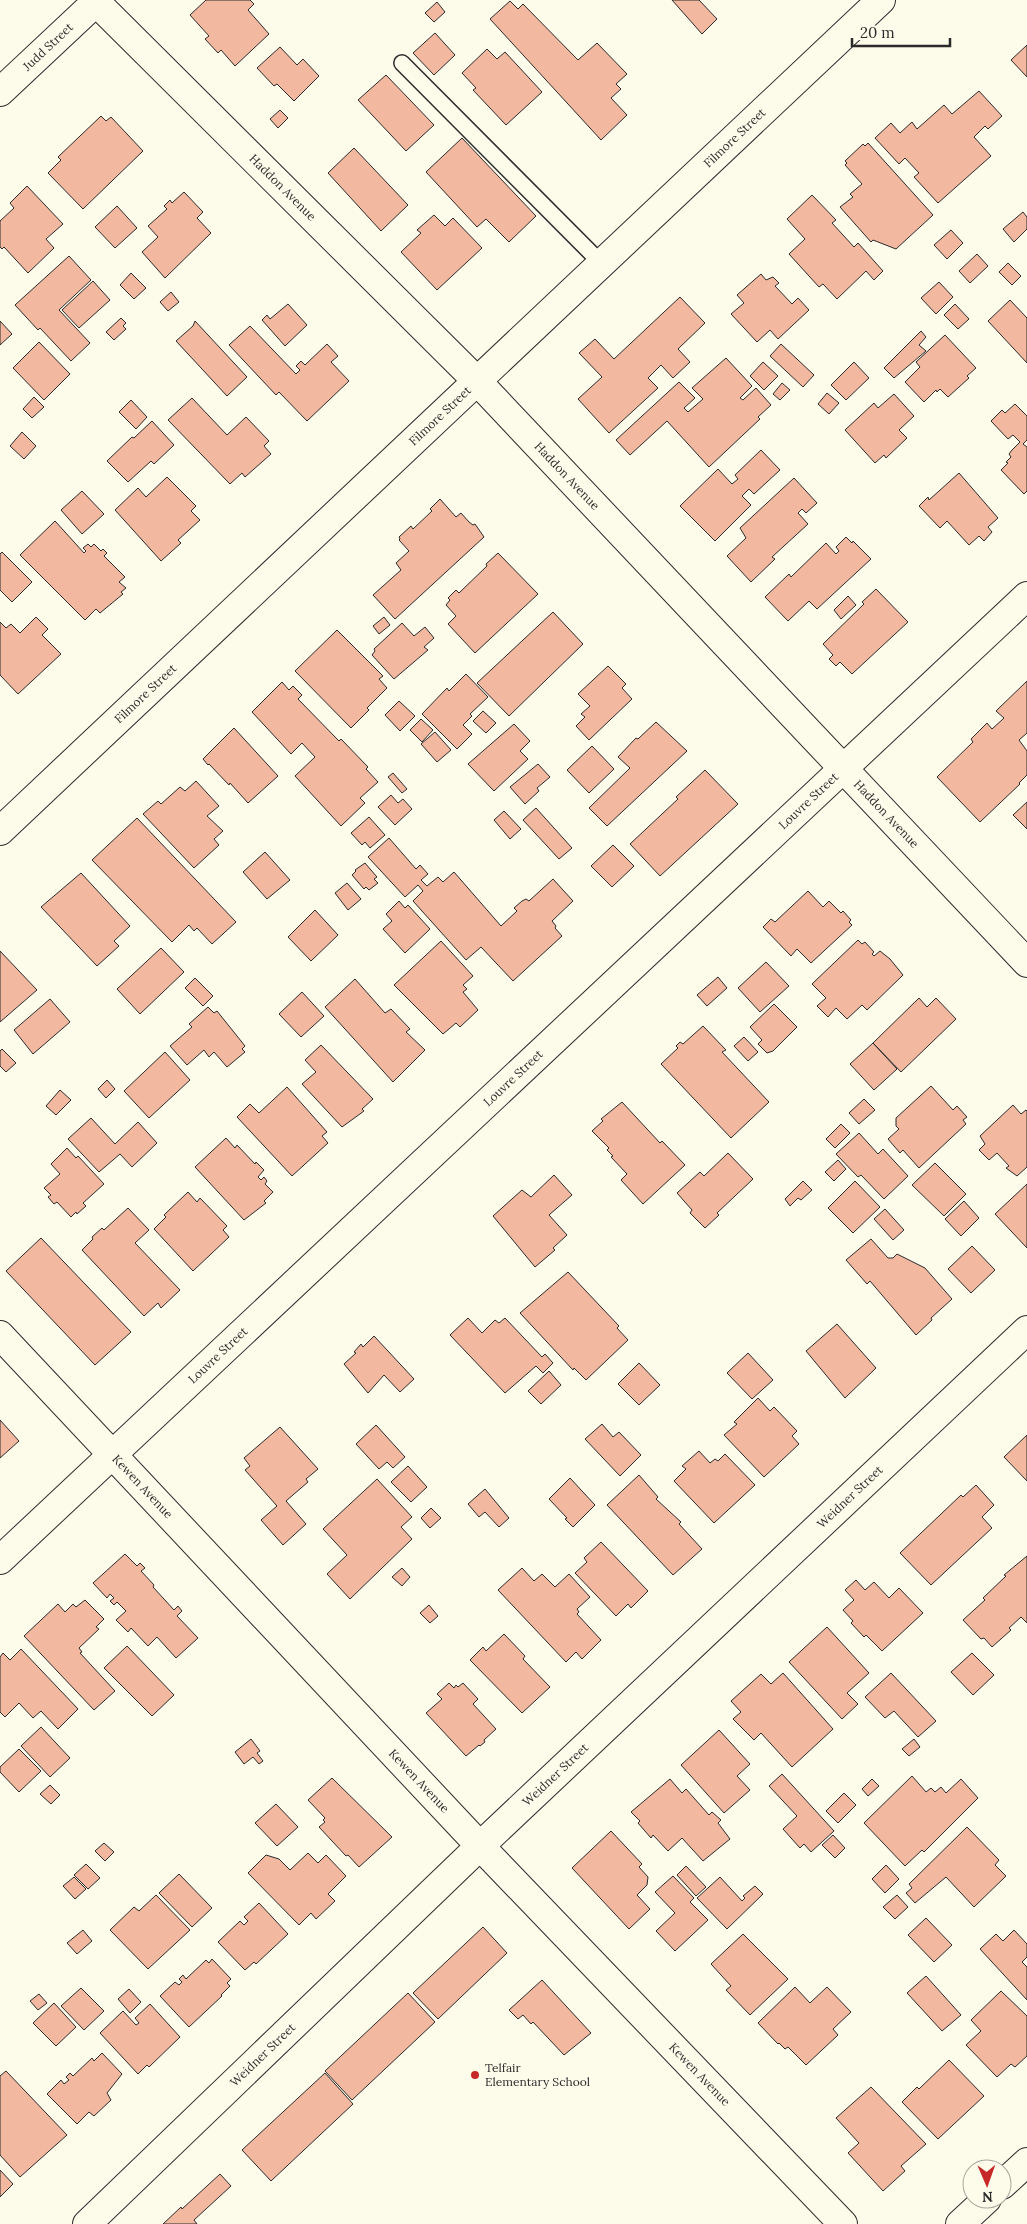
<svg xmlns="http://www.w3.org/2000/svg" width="1027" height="2224" viewBox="0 0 1027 2224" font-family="Lora,serif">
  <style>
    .building { fill: #f2b8a0; stroke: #2b2b2b }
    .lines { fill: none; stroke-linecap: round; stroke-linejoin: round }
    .lane-casing { stroke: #2b2b2b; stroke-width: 18 }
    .street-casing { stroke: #2b2b2b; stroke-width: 30 }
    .lane { stroke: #fdfbea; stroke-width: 15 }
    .street { stroke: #fdfbea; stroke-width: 28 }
    .poi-dot { fill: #c62828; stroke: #fdfbea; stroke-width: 2 }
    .labels { text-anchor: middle; stroke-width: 4; stroke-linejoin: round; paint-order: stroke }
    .street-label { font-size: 12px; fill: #2b2b2b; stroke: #fdfbea }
    .poi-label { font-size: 12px; fill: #2b2b2b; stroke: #fdfbea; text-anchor: start }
  </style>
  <rect width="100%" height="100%" fill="#fdfbea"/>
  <path class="building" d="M206,0H250L254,4L248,10L269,34L235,66L221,50L218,53L205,39L209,36L190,15Z
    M672,0H699L717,19L702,34Z
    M510,1L518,9L523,4L578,60L597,43L627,74L616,84L621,89L611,98L627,115L601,140L490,19Z
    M437,2L445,12L434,22L425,13Z
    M435,33L455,55L434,75L413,53Z
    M1027,45V77L1011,60Z
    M280,47L297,65L303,59L319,76L294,101L277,84L274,86L257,68Z
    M487,49L497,59L505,52L542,92L506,125L473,90L476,88L462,73Z
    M386,75L434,125L406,151L358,100Z
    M979,91L1002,116L988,129L985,126L974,137L991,156L938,203L914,177L919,173L905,158L899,164L875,138L891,123L900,133L912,122L917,129L944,105L952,114Z
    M280,110L288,118L278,128L270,119Z
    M101,116L106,121L111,117L143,151L83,209L48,173L61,160L58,157Z
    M462,138L536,216L509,242L486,219L477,227L426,172Z
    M868,143L933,215L896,249L873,240L871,242L840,207L853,197L850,194L862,184L845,165L847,163L845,161L863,144L865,146Z
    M354,148L408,205L381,231L328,173Z
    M27,186L63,224L46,239L54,248L28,273L4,247L2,249L0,247V221L14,208L10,203Z
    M184,192L203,212L197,218L211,233L165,278L142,252L158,237L148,226L167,209L164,206L170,200L172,203Z
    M812,195L836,220L832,223L854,247L858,243L883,271L874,280L866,271L837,299L823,284L819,287L789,254L805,239L787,219Z
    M117,206L137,228L115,248L95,227Z
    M1023,212L1027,217V229L1014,242L1003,229Z
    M434,215L445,226L453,218L482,248L437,290L401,252L421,233L417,230Z
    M951,230L963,243L947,259L934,245Z
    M977,254L988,266L970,283L959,271Z
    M69,256L91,280L59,310L90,343L71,361L40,328L38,330L15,305Z
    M1008,263L1021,276L1012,285L999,272Z
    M131,273L146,288L134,299L120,285Z
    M761,274L766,280L773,277L779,283L775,286L792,304L798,298L809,310L778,339L770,330L757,342L731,314L744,303L737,295Z
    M93,281L110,300L79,328L62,310Z
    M939,282L953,297L936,314L921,298Z
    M171,292L179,302L168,311L160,302Z
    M680,297L705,323L678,349L690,362L673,378L661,365L648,378L658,388L609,433L578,399L602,377L579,353L595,339L614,359Z
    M1010,300L1027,318V363L988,321Z
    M288,304L307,325L285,346L262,320L267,315L270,319Z
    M955,304L969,319L958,329L944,315Z
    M121,318L126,323L123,326L126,329L114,340L106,332Z
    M0,321L12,334L0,345Z
    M195,321L247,377L227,396L176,341L193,326Z
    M250,326L296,374L300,370L296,366L301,361L305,365L327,344L338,356L331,362L349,381L307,421L279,392L276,395L229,345Z
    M921,331L926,337L919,345L926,351L894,378L884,368Z
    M945,335L976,368L967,376L969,378L948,397L940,389L937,392L936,390L924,402L905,382L920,367L916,362Z
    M39,342L70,374L44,400L13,368Z
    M781,344L814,375L803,387L770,356Z
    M726,358L752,386L740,398L743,400L756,388L771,405L758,417L760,419L709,467L667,421L630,455L616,440L679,382L695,398L684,408L688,412L703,399L692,388Z
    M763,362L778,376L764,390L750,376Z
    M854,362L869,378L846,400L831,385Z
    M782,383L790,390L780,400L773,394Z
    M827,393L839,403L829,414L818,404Z
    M894,394L914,416L899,430L907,438L886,458L884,455L875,463L845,430L874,403L878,408Z
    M34,397L44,407L32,418L23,409Z
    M192,398L227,435L246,417L269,441L264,446L271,454L245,477L242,473L230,484L168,420Z
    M131,400L147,417L136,429L119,412Z
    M1015,404L1027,416V440L1023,444L1027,447V491L1024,494L1001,470L1008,463L1006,462L1011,457L1009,454L1012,450L1020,442L1013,435L1008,439L991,421L1002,410L1005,413Z
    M152,421L174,445L154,464L151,461L128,482L107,461L132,437L134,438Z
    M22,432L36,446L24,459L10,446Z
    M761,450L780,470L754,494L749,489L742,496L751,505L715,541L680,506L718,469L732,484L738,479L735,475Z
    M959,473L998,518L988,527L992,532L984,541L979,536L969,545L947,521L940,528L919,506L928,497L929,500Z
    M167,477L196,506L191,511L200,520L178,540L181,543L161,561L115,510L138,488L146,497Z
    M794,478L817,503L806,513L802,509L798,513L808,524L772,557L775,559L751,582L727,556L746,538L740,528Z
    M82,491L104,514L82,534L61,510Z
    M440,499L456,517L461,513L469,522L473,525L475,524L484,537L395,619L373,595L401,570L396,563L409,551L399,540L400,539L399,537L411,526L413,529L432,511L430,509Z
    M55,521L84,553L86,551L83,548L88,544L91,547L94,544L101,551L103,549L107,553L104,556L125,577L119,582L126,588L121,592L123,594L100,613L96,609L85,620L20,555Z
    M846,537L852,543L853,541L871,559L817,609L809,601L788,621L765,597L789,574L791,577L826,543L836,554L839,551L836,547Z
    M2,552L32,582L12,602L0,590V554Z
    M498,553L538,594L475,653L448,624L456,616L446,605L450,600L448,598L456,590L459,593L487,566L486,564Z
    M876,589L908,622L852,674L840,662L836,666L829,659L833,655L823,644L864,604L862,602Z
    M848,596L856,605L841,619L834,610Z
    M553,612L583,644L509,716L477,683Z
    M36,617L48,629L42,635L61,654L18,694L0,675V622L6,628L11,624L20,633Z
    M384,617L390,625L379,634L373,626Z
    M402,623L414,636L425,627L434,638L424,647L428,650L394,679L372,655L375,651L374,649Z
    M337,630L383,676L379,679L387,688L367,708L369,710L351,728L295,671Z
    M608,666L626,684L622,688L632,699L589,740L576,726L585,717L581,714L590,706L578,694Z
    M466,674L488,697L470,714L472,716L463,725L472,734L457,749L422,714L447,688L449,691Z
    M1027,681V733L1019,740L1027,751V775L1019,783L1020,784L980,822L937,777L973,742L971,739L987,723L992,729L1004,718L996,711Z
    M282,682L289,690L293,686L302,695L298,699L339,741L341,739L368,767L366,769L378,782L360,798L365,803L341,826L295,776L315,757L302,743L291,754L252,712Z
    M399,701L415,716L400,731L385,715Z
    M483,711L496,723L486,733L473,721Z
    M421,719L433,730L422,742L410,730Z
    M656,722L687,751L607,826L589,808L630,768L618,757L636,738L638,739Z
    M514,724L530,741L520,751L528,759L494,791L468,764Z
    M234,728L278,776L248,803L230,783L229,785L209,764L208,765L203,759Z
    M435,732L451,750L437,762L421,744Z
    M592,746L614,769L589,793L567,770Z
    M538,764L550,777L537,788L539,791L525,804L510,787Z
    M705,770L738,804L660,876L630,844L678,799L676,797Z
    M393,773L407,789L402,793L388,777Z
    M196,781L219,806L207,816L223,831L214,839L219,845L194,868L143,814L158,801L161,804L180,787L185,791Z
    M391,795L398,803L403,799L412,809L395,825L378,807Z
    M1027,802V829L1013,815Z
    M536,808L572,848L559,859L523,820Z
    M504,811L521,829L510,839L494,820Z
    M369,817L385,835L370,848L365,842L362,845L351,833Z
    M137,818L236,922L212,944L197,928L194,931L189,925L172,942L92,860Z
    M389,838L416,869L420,865L428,874L421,880L427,886L438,877L443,882L454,872L501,926L517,911L514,908L522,901L526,899L529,901L553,879L573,901L552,921L556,926L555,928L562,936L513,981L481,947L466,960L413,901L423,891L418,885L405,897L368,857Z
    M613,845L634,866L612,887L591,866Z
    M265,852L290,880L267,899L243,872Z
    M365,863L377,877L374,879L378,883L369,890L366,887L364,889L352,875L356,871L355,870Z
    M81,873L130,926L114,941L119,946L97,966L41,907Z
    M347,883L361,899L348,910L335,893Z
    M808,891L823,907L829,901L841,913L843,911L851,920L849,922L852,925L811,963L797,949L791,956L763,927L771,919L775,922Z
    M399,901L405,908L408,905L430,929L405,953L383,929L392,921L386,914Z
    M315,910L338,935L311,961L288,937Z
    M858,940L862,944L865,942L874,952L872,954L874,956L880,951L890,959L903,975L867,1010L862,1005L847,1019L836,1008L828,1017L817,1006L826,998L812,984Z
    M441,941L473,976L463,985L467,989L463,992L478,1010L460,1027L456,1023L443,1034L394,985Z
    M161,948L184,972L140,1014L117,989Z
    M0,951L37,990L0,1022Z
    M766,962L789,986L760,1012L738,988Z
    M718,977L727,988L707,1006L697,995Z
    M195,978L213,996L203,1006L185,988Z
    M355,979L385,1013L391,1009L410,1029L406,1032L425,1050L393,1082L325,1007Z
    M302,992L324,1016L301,1037L279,1014Z
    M919,998L927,1007L936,998L956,1019L901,1072L873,1043Z
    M50,999L70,1022L33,1054L14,1030Z
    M774,1004L797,1027L773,1051L767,1053L758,1044L762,1040L750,1027Z
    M208,1007L214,1013L217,1011L245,1046L242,1049L245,1052L227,1067L214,1052L209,1057L204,1050L187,1065L170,1046L192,1027L189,1024Z
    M703,1026L726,1050L722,1052L769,1102L731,1138L661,1064L678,1048L676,1046L680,1042L683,1044Z
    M744,1037L758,1052L748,1061L734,1046Z
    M873,1043L897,1069L874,1090L850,1064Z
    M321,1045L373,1099L362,1109L364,1111L342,1127L302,1084L316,1072L305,1060Z
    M2,1049L16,1063L6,1072L0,1066V1051Z
    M165,1052L190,1080L149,1118L124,1091Z
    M107,1080L115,1089L106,1098L98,1089Z
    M931,1086L953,1110L957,1106L967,1117L963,1120L966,1124L919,1168L903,1150L900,1153L888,1139L899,1129L896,1126V1118Z
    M287,1087L327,1132L322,1136L328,1143L292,1176L237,1117L250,1104L259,1113Z
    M60,1090L71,1100L56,1115L46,1106Z
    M864,1099L875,1110L859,1124L849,1113Z
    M622,1102L660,1143L662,1141L685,1165L643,1204L621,1180L627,1174L611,1157L613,1156L607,1150L609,1148L592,1131L603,1121L601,1119Z
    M1013,1105L1021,1114L1026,1110L1027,1111V1167L1017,1176L1006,1168L1009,1166L997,1153L989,1160L979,1150L985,1144L980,1136Z
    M91,1118L115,1144L138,1122L157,1143L132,1167L120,1154L99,1172L68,1139Z
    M841,1124L850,1133L835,1148L826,1139Z
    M859,1133L878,1154L883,1149L908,1176L884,1199L861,1175L858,1177L836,1154Z
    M226,1138L235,1148L237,1145L255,1164L256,1162L264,1170L258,1177L261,1180L264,1177L267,1181L265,1184L273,1192L264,1201L266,1203L244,1220L195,1167Z
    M67,1148L76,1158L78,1156L104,1184L83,1203L86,1206L77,1214L76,1212L71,1217L57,1202L54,1204L48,1197L51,1195L44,1188L60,1174L51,1164Z
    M728,1153L753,1179L717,1213L719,1215L705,1228L690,1213L692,1210L677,1193L700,1172L704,1176Z
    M838,1160L846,1169L834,1181L825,1172Z
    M935,1163L966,1194L944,1216L912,1185Z
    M554,1175L572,1195L549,1215L567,1235L553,1248L555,1250L535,1267L493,1216L522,1190L531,1197Z
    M803,1181L812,1190L801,1200L798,1198L790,1206L785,1199Z
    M855,1181L880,1207L853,1233L828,1208Z
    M1027,1184V1248L995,1214Z
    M188,1192L197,1202L200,1198L227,1226L223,1230L229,1237L193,1271L154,1229L166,1217L164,1215Z
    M964,1201L979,1218L961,1236L945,1219Z
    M128,1208L149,1230L135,1243L180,1290L161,1308L158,1303L144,1316L82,1250L93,1239L92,1237L102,1228L104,1230Z
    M885,1209L904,1230L893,1240L874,1219Z
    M41,1238L131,1332L95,1365L6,1271Z
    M871,1239L888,1258H893L897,1254L925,1268L952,1299L931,1318L932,1320L916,1335L870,1281L867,1284L846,1260Z
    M972,1246L995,1270L971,1293L948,1269Z
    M568,1272L619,1326L617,1328L628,1340L586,1380L574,1368L573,1370L520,1313Z
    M468,1318L482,1333L495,1320L499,1323L505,1318L542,1357L545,1354L553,1363L543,1373L536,1366L505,1393L450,1335Z
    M837,1324L876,1368L845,1398L806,1351Z
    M374,1336L414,1379L400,1392L384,1375L368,1393L344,1364L356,1353L354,1352L361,1344L363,1347Z
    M748,1353L773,1380L752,1399L727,1373Z
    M639,1363L660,1385L639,1405L618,1384Z
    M549,1371L561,1385L541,1404L528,1391Z
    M758,1398L770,1411L774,1407L797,1431L792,1436L799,1444L764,1477L724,1435L737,1424L734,1422Z
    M0,1420L19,1441L0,1458Z
    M602,1424L613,1437L619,1432L641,1455L620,1476L585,1439Z
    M376,1425L405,1457L393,1468L387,1462L379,1469L356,1444Z
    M280,1427L318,1469L306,1479L308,1482L286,1501L306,1524L283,1545L261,1520L277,1506L245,1470L250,1466L244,1458Z
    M1027,1435V1481L1004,1457Z
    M699,1451L710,1463L715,1459L718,1461L725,1454L755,1485L714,1523L674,1481L686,1469L682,1466Z
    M408,1466L427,1487L411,1502L391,1482Z
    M639,1475L658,1497L656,1499L681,1522L679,1524L702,1549L673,1575L607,1505Z
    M570,1478L595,1505L573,1527L565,1519L567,1518L549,1499Z
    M377,1479L412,1517L401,1527L412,1539L350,1599L327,1574L347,1555L323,1529Z
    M976,1485L994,1505L982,1517L992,1528L931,1585L900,1553L961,1495L963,1497Z
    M485,1489L509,1518L499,1527L485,1512L479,1517L468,1504Z
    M431,1508L441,1518L430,1528L421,1518Z
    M601,1542L648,1591L631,1608L628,1604L616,1616L575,1573L587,1562L584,1558Z
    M125,1554L137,1566L140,1563L145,1568L141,1571L154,1585L153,1587L174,1610L178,1606L182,1611L177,1616L198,1638L176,1658L157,1637L148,1646L131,1628L128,1632L116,1620L126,1611L117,1602L114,1605L110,1601L114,1598L110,1594L107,1598L93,1583Z
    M1027,1556V1623L1021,1617L1009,1628L1011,1630L992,1647L984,1638L981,1639L963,1620L985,1600L983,1598L1006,1576L1004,1575Z
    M402,1568L410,1577L402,1586L392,1577Z
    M522,1568L534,1581L542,1574L555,1587L569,1574L590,1597L577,1609L579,1612L577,1614L601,1640L582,1659L576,1652L566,1662L498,1590Z
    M856,1580L865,1590L874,1582L889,1598L899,1588L923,1613L882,1651L866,1635L864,1637L851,1623L853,1621L843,1610L854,1600L845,1590Z
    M85,1600L104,1619L96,1627L99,1629L79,1648L82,1652L80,1653L115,1691L94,1710L24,1636L58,1604L65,1612L73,1604L76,1607Z
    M429,1605L438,1616L430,1623L420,1613Z
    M827,1627L869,1673L847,1693L858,1704L842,1719L789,1662Z
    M504,1634L525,1656L523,1659L550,1687L522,1713L470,1660L483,1647L486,1651Z
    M127,1646L174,1695L152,1716L104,1668Z
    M21,1649L78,1709L58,1729L41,1711L33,1718L19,1703L5,1717L0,1712V1657L3,1653L10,1660Z
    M972,1653L994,1675L973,1695L951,1672Z
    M783,1673L833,1729L792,1767L761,1733L754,1740L733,1719L741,1712L731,1701L761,1674L771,1684Z
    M891,1673L936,1721L918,1737L894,1711L885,1718L865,1697Z
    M449,1683L454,1688L456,1685L458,1687L463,1683L478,1699L473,1704L496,1729L484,1740L485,1742L480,1746L479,1745L466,1756L426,1713L442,1699L437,1694Z
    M41,1727L70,1758L50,1777L21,1746Z
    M719,1730L750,1764L737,1776L750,1790L724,1813L681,1765Z
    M251,1739L260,1751L257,1753L263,1761L259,1764L253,1757L244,1764L235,1752Z
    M914,1739L920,1747L909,1756L902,1749Z
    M19,1749L41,1771L19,1792L0,1772V1767Z
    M782,1774L834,1831L811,1852L804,1844L800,1848L783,1829L797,1816L769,1786Z
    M912,1776L926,1792L931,1788L935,1792L941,1787L946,1793L961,1779L978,1798L924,1852L922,1850L905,1866L864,1823Z
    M332,1778L392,1837L359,1867L348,1855L346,1856L319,1827L325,1822L323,1820L325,1818L308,1800Z
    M670,1779L682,1793L686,1789L709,1815L712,1812L721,1820L718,1823L730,1839L703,1861L682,1838L668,1851L653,1835L651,1838L638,1823L640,1821L631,1812Z
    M872,1779L879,1786L868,1796L862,1789Z
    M50,1785L60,1795L51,1804L40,1794Z
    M844,1793L856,1805L838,1823L826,1811Z
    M276,1804L298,1827L277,1846L255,1823Z
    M967,1827L999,1860L995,1865L1006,1876L974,1907L946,1877L915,1903L906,1893L912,1888L909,1884Z
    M611,1831L642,1864L639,1867L648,1877L647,1885L637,1895L650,1909L629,1929L572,1868Z
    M833,1835L845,1848L835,1858L822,1845Z
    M104,1843L114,1852L105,1861L95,1851Z
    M308,1853L318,1863L326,1855L346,1876L328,1894L335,1901L316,1919L311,1913L299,1925L248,1873L266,1855L279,1859L290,1870Z
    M86,1864L100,1878L88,1889L74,1875Z
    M886,1865L899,1879L885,1893L872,1879Z
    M686,1866L706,1887L696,1896L677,1875Z
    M179,1874L212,1908L192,1927L159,1893Z
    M673,1876L694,1898L690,1902L708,1920L675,1951L656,1931L675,1913L655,1892Z
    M74,1877L86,1889L75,1899L63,1886Z
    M720,1877L742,1901L745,1898L743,1896L755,1886L763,1894L727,1929L697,1898Z
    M156,1895L190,1930L148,1969L110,1930L134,1907L139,1911Z
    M897,1895L908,1907L895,1919L883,1907Z
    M259,1903L288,1934L256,1964L254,1962L245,1970L218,1942L240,1921L244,1925L248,1921L244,1917Z
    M926,1918L952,1945L934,1962L908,1935Z
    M483,1927L507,1953L438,2019L413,1993Z
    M83,1930L92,1941L77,1954L67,1943Z
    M1014,1930L1027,1944V1957L1022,1962L1027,1967V2000L980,1949L996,1934L1003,1941Z
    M743,1934L788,1979L750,2015L726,1990L731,1986L711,1964Z
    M212,1959L231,1979L227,1983L230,1986L221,1995L222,1996L189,2027L160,1996L175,1982L179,1985L182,1982L179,1979L183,1975L186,1979L206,1960L209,1963Z
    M926,1976L961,2015L942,2031L907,1993Z
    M542,1980L591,2033L564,2055L533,2022L531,2024L523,2015L518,2019L509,2010Z
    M795,1987L810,2003L827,1987L851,2012L833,2029L838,2035L806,2065L788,2047L785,2049L779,2043L778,2044L758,2023Z
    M81,1988L104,2011L84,2030L61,2006Z
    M129,1989L141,2002L130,2013L118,1999Z
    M1001,1991L1027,2016V2056L1015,2067L1011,2064L997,2077L966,2045L981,2031L971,2020Z
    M408,1993L435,2022L352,2100L325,2071Z
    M39,1994L47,2003L38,2010L30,2001Z
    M54,2003L76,2027L56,2046L33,2023Z
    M150,2004L180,2037L149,2067L147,2065L138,2074L100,2033L123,2011L136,2025L139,2023L135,2018Z
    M102,2053L122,2074L107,2093L111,2100L94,2116L89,2112L77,2124L47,2094L61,2080L64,2084L69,2080L66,2077L70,2073L73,2076L92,2058L94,2061Z
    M949,2060L984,2096L938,2139L902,2102L917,2087L919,2089Z
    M6,2071L67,2135L20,2177L0,2155V2076Z
    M325,2073L353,2104L271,2181L242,2150Z
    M871,2087L926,2144L901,2166L905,2171L883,2191L848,2153L859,2143L836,2118Z
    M0,2170L13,2184L0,2197Z
    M220,2174L231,2186L194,2220L197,2224H163L181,2207L182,2209Z"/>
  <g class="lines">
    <defs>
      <path id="lane" d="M402,63L602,264"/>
      <g id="street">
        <path id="s1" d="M94,0L477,381L1027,963"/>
        <path id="s2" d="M0,92L96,2"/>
        <path id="s3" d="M0,831L881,0"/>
        <path id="s4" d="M0,1335L480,1846L843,2224"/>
        <path id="s5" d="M0,1560L1027,596"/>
        <path d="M1002,2185L1027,2162"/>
        <path id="s6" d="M87,2224L480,1846L1027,1330"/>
        <path d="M960,2224L987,2199"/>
      </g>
    </defs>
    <use href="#lane" class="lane-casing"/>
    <use href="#street" class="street-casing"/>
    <use href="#lane" class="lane"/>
    <use href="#street" class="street"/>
  </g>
  <circle class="poi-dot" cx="475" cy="2075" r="5"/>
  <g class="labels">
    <g class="street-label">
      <text dy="4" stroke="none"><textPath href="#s2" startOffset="66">Judd Street</textPath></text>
      <text dy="4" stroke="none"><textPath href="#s3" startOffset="1010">Filmore Street</textPath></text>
      <text dy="4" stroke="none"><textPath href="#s1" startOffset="266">Haddon Avenue</textPath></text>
      <text dy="4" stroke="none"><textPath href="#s3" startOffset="605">Filmore Street</textPath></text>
      <text dy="4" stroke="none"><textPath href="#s1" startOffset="671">Haddon Avenue</textPath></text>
      <text dy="4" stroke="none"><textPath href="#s3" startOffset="200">Filmore Street</textPath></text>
      <text dy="4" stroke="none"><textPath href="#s5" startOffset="1109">Louvre Street</textPath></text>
      <text dy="4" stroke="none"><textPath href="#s1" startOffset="1136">Haddon Avenue</textPath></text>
      <text dy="4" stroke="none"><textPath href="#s5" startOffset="704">Louvre Street</textPath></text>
      <text dy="4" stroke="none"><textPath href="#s5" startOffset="299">Louvre Street</textPath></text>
      <text dy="4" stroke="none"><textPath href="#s4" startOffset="208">Kewen Avenue</textPath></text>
      <text dy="4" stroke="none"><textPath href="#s6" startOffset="1054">Weidner Street</textPath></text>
      <text dy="4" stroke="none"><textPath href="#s6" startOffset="649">Weidner Street</textPath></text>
      <text dy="4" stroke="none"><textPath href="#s4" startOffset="612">Kewen Avenue</textPath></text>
      <text dy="4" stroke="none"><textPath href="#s6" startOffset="244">Weidner Street</textPath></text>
      <text dy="4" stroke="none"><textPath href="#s4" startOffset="1018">Kewen Avenue</textPath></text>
    </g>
    <g class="poi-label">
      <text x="485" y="2072">Telfair<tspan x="485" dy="14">Elementary School</tspan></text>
    </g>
  </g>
  <g transform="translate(987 2184) rotate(178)"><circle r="24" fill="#fdfbea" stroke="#a9a89e"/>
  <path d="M0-4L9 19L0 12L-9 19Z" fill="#c62828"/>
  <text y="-8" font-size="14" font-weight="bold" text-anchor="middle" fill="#2b2b2b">N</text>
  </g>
  <path d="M852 38v8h98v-8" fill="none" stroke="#2b2b2b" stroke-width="2.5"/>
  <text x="860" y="38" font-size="15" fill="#2b2b2b" stroke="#fdfbea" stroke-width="4" paint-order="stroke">20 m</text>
</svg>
